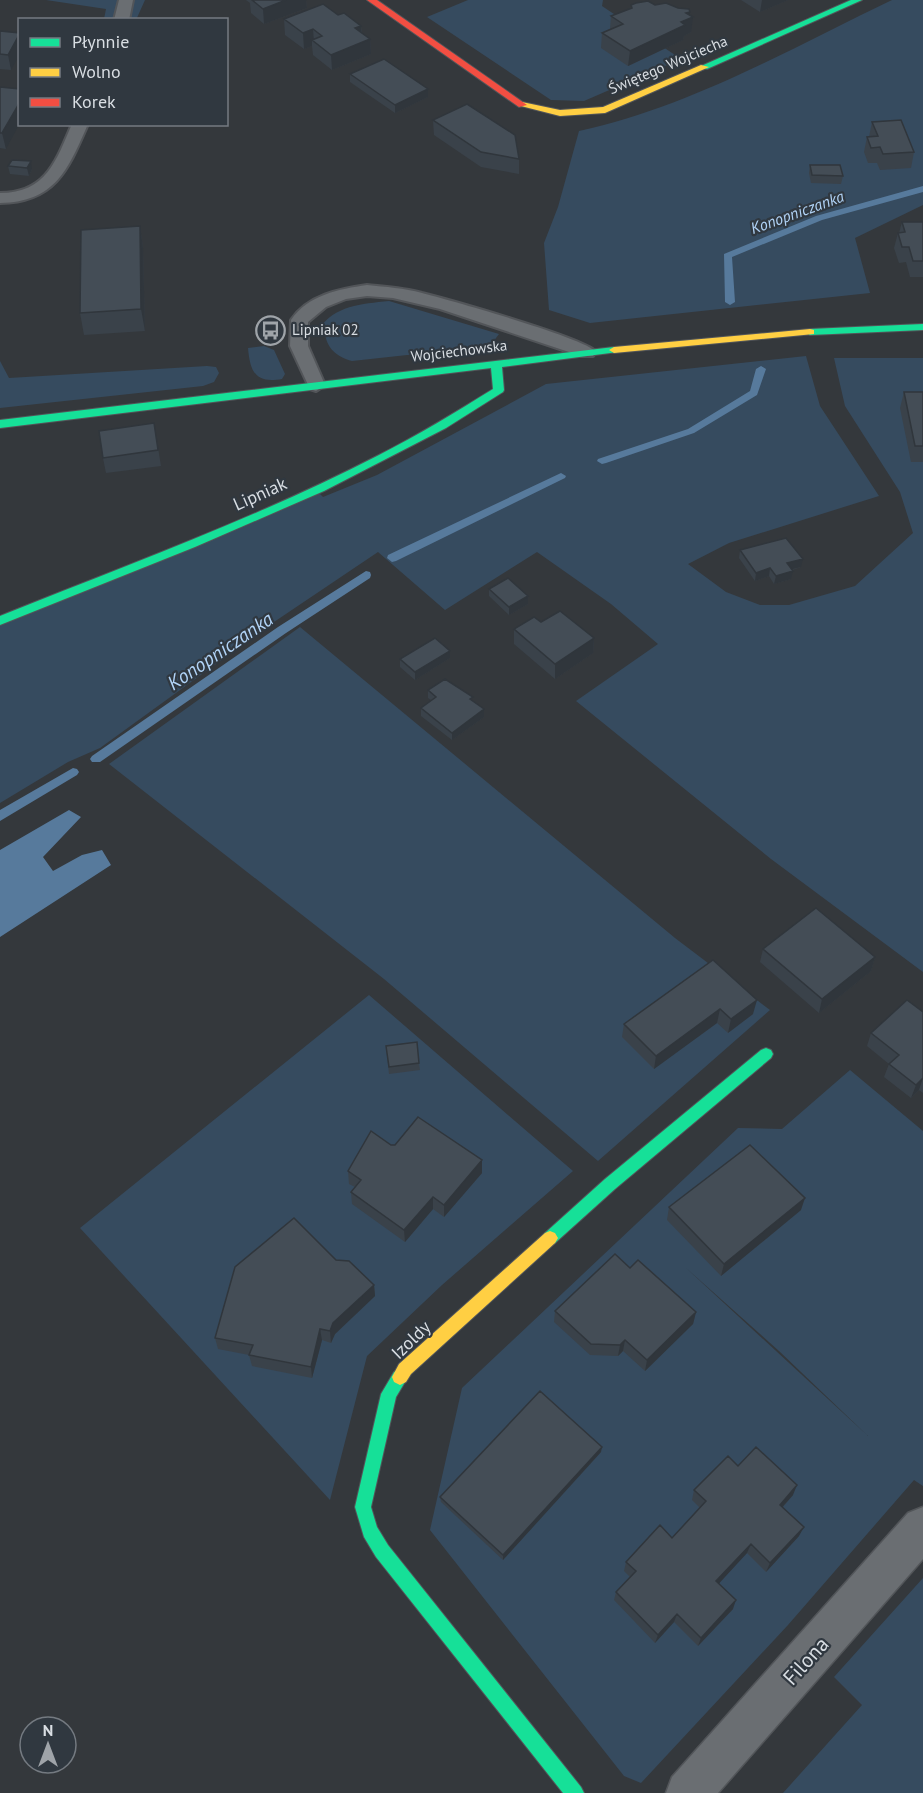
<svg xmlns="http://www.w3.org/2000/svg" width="923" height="1793" viewBox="0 0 923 1793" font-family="'PT Sans',sans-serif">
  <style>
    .green { fill: #364b5f; fill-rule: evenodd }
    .water { fill: #577a9c }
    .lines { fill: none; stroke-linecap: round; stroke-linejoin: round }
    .stream { fill: #577a9c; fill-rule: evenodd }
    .lane-casing { stroke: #525559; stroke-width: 4 }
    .street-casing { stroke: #525559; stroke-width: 3 }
    .fast-casing { stroke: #525559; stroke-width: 2 }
    .slow-casing { stroke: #525559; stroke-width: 2 }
    .jam-casing { stroke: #525559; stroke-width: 2 }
    .lane { fill: #6a6e72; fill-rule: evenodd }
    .street { fill: #6a6e72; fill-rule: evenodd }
    .fast { fill: #16e098; fill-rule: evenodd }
    .slow { fill: #ffcf43; fill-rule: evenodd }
    .jam { fill: #f24e42; fill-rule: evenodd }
    .wall { fill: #3a424a }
    .shaded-wall { fill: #30363c }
    .building { fill: #444d56; stroke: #30363c; stroke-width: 1.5 }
    .labels { text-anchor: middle; stroke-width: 4.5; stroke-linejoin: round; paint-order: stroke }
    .far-street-label { font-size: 15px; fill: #d9dee3; stroke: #303840 }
    .far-poi-label { font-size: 15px; fill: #d9dee3; stroke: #303840; text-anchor: start }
    .far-water-label { font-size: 16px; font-style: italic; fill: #b1d3f6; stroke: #303840 }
    .street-label { font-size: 18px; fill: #d9dee3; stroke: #303840 }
    .water-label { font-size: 20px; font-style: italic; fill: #b1d3f6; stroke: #303840 }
    .near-street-label { font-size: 21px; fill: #d9dee3; stroke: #303840 }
  </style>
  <rect width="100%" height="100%" fill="#34383c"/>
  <path class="green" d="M46,0H145L136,20L104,19L106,9Z
    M468,0H603L602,6L681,59L584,101L551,100L427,17Z
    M892,0H923V205L855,238L870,293L590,323L549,310L544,243L558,207L579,131C690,107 790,49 892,0Z
    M389,301L499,334L490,346L352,361C337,357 326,348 325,332L318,330C335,305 361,304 389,301Z
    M264,346L274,350L285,374L282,379C255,384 250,371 248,348Z
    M806,356L820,406L879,496L729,543L688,564L726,592L760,605H789L855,586L913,533L900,492L845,406L834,358H923V972L771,859L576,701L658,644L611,604L537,552L445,610L378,552L274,622L100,748L68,762L0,803V621L315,489L323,497L377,475L546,384Z
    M0,361L9,378L207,366L216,367L219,373L214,382L203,386L0,408Z
    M300,627L675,938L770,1010L598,1161L384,979L109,764Z
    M369,995L573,1171L442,1285L367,1356L330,1500L80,1228Z
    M850,1070L923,1131V1486L914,1480L788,1625L641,1783L624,1776L430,1530L462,1388L738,1128L782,1129ZM685,1267L779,1351L868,1436Z
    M923,1578V1793H783L862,1705L834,1677Z"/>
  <path class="water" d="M69,810L81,817L43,857L53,871L82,855L102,850L111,865L0,937V850Z"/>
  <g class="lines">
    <path class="stream" d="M923,186V192L822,220L732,257L735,302L730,305L725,302L724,254L816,216Z
      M761,366L766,369L757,395L694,433L606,463L602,464L597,461L598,459L688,429L750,391L756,369Z
      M561,473L566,476L565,478L396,561L392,562L387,558L388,555Z
      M366,571L370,572L371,575L370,578L286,633L100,762H92L90,759L92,756L278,627Z
      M73,768L77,769L79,772L77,775L0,821V810Z"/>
    <defs>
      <path id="lane" d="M119,0H133L129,20H114Z
        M72,124H88C68,170 55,202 0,203V193C46,193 56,161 72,124Z
        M367,285C386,287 404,288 422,293C446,299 588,339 596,352L593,356H581L440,309L393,298L367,296L346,299L326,307L308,322V346L325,385L316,391L310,389L290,346L291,320C308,295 339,289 367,285Z"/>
      <path id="street" d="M923,1507V1559L718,1793H666L672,1777L908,1513Z"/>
      <path id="fast" d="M851,0H862L707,69L699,67Z
        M923,324V330L810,335L805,332L810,329Z
        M614,347L618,348V352L502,367L504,390L503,392L446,428L324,491L195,547L0,625V616C127,565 257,518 379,455C418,435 456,412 493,389L491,368L0,428V420Z
        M766,1048L771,1050L773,1054L771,1058L615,1189L555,1243L550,1245L545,1243L542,1238L545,1233L605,1179L761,1050Z
        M400,1369L406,1372L408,1377L396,1397L371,1507L377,1527L388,1545L581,1787L584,1793H563L376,1557L364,1537L355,1507L381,1394L394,1372Z"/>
      <path id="slow" d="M701,65L709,67L605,113L560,116L517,105L522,102L560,110L603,107Z
        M810,329L814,330V334L614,353L609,350L614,347Z
        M550,1231L555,1233L558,1238L555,1243L411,1374L406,1382L400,1385L394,1382L392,1377L399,1364L545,1233Z"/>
      <path id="jam" d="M367,0H377L527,105L519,107Z"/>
    </defs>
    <use href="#lane" class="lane-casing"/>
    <use href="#street" class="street-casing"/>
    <use href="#fast" class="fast-casing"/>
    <use href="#slow" class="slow-casing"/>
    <use href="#jam" class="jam-casing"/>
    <use href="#lane" class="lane"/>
    <use href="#street" class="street"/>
    <use href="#fast" class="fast"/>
    <use href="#slow" class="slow"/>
    <use href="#jam" class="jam"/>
  </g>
  <path class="wall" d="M246,0H306L307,8L264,24L251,13L250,3Z
    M741,0H788L760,12Z
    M631,5H655L689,15L691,32L684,36L683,40L628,66L601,48L602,33L610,29L611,16L631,8Z
    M338,15L361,26L362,33L370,39L371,54L332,70L313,55L312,46L304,49L285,35L284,19Z
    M0,31L20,33L11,70L0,69Z
    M350,74L428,89V97L395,113L350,82Z
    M0,87L6,149L0,148Z
    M433,120L519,159V174L481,167L434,135Z
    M872,122L914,152L911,168L880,170L877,163H868L864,152L867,137H869Z
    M12,160L32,169L29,176L10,174L8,166Z
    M810,165L843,176L841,184L811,183L809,173Z
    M902,222H923V277H910L906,262L899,263L894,248L898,233H899Z
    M140,226L143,248L145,331L84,335L80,313Z
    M904,392H923V462H911L900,408Z
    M154,423L161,466L106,473L103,458Z
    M740,550L801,567L792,570L791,579L774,584L769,576L755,581L739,558Z
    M489,589L528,596V604L509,615L489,596Z
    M541,622L594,638L593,653L555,679L514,644V629Z
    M450,658L415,680L400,667V659Z
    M428,690L473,701L484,717L452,740L421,716V708L431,700L428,698Z
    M763,949L875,957L871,971L819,1013L760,962Z
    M713,960L753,1014L728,1033L717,1023L654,1069L622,1037L624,1024Z
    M923,1012V1093L919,1090L911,1098L884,1077L889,1064L867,1046L871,1033Z
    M386,1046L419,1063L420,1070L389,1074Z
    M391,1145L482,1173L444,1217L433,1209L405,1242L352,1204L351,1192L355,1187L349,1184L348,1171Z
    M669,1207L801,1210L721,1276L667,1220Z
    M336,1260L374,1285L375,1296L335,1334L331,1343L322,1340L312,1378L252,1366L249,1355L218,1349L215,1338Z
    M630,1268L696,1312L693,1324L645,1371L623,1351L618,1356L590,1355L554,1322L555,1311Z
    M601,1452L503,1560L441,1502L440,1497Z
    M738,1466L793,1495L783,1507L799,1536L766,1572L747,1553L719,1583L733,1609L698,1646L674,1622L655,1643L614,1600L616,1592L630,1577L624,1571L626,1562L672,1538L700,1508L692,1500L694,1490Z"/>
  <path class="shaded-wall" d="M286,0H306L307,8L264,24L263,9Z
    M762,0H788L760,12Z
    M690,12L689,19L693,17L691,32L684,36L683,40L628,66L630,51L681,22L686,13Z
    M361,26L362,41L355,28Z
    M313,29L314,42L312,40V46L304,49L303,33Z
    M20,33V54L11,70L8,55Z
    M370,39L371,54L332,70L331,55Z
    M428,89V97L395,113V105Z
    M20,102V123L6,149L2,133Z
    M31,161L32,169L29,176L27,168Z
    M140,226L143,248L145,331L141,309Z
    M803,559L801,567L785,571L787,563Z
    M770,568L769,576L755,581L756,573Z
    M793,571L791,579L774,584L776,576Z
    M528,596V604L509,615V607Z
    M594,638L593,653L555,679V664Z
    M450,651V658L415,680V672Z
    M484,709V717L452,740V733Z
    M875,957L871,971L819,1013L822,999Z
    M757,1000L753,1014L728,1033L731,1019Z
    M720,1009L717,1023L654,1069L656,1056Z
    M923,1078L919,1090L911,1098L916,1085Z
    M482,1160V1173L444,1217V1205Z
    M433,1197V1209L405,1242L404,1230Z
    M805,1198L801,1210L721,1276L724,1264Z
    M374,1285L375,1296L335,1334L331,1343L330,1331L333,1323Z
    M696,1312L693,1324L645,1371L647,1360Z
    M320,1329L322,1340L312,1378L311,1367Z
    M625,1340L623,1351L618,1356L620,1345Z
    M602,1447L601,1452L503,1560V1555Z
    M797,1485L793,1495L776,1514L780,1505Z
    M804,1527L799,1536L766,1572L770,1563Z
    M751,1544L747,1553L713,1590L716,1581Z
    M736,1600L733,1609L698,1646L701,1638Z
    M677,1614L674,1622L655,1643L658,1635Z"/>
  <path class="building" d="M252,0H286L263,9Z
    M648,1L655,5L666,3L678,8L689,9L690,12L686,13L693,17L681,22L685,25L630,51L602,33L623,24L611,16L632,8L631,5L636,3Z
    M323,4L338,15L344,13L361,26L355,28L370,39L331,55L312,40L322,36L313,29L303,33L284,19Z
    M0,31L20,33L8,55L0,54Z
    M384,59L428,89L395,105L350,74Z
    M0,87L20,89V102L2,133H0Z
    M467,104L515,135L519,159L481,152L433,120Z
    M901,120L914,152L883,154L880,147L871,148L867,137L878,136L872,122Z
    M12,160L31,161L27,168L8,166Z
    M810,165H840L843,176L812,175Z
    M902,222H923V261H913L909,247H902L898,233L905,232Z
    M140,226L141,309L80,313L81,230Z
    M904,392H923V446H915Z
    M154,423L158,450L103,458L99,431Z
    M786,538L803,559L787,563L793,571L776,576L770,568L756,573L740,550Z
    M508,578L528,596L509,607L489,589Z
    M560,611L594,638L555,664L514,629L534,617L541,622Z
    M435,638L450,651L415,672L400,659Z
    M445,679L473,697L470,699L484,709L452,733L421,708L436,697L428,690Z
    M816,908L875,957L822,999L763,949Z
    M713,960L757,1000L731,1019L720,1009L656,1056L624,1024Z
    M907,1000L923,1012V1078L916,1085L889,1064L899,1055L871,1033Z
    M417,1042L419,1063L389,1067L386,1046Z
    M418,1117L482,1160L444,1205L433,1197L404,1230L351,1192L361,1180L348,1171L371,1131L391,1145H395Z
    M750,1145L805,1198L724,1264L669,1207Z
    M294,1218L336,1260L349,1261L374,1285L333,1323L330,1331L320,1329L311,1367L249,1355L253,1345L215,1338L235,1267Z
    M615,1254L630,1268L638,1260L696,1312L647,1360L625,1340L620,1345L591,1344L555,1311Z
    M540,1391L602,1447L503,1555L440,1497Z
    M756,1447L797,1485L780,1505L804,1527L770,1563L751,1544L716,1581L736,1600L701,1638L677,1614L658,1635L616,1592L636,1571L626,1562L660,1525L672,1538L706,1501L694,1490L728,1456L738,1466Z"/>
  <defs>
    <symbol id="bus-ring" viewBox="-11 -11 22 22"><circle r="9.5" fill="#303840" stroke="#9fa4a9" stroke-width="1.5"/><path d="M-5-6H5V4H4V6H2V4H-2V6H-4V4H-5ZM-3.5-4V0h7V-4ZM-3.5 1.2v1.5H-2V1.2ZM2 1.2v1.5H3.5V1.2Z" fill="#9fa4a9"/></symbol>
  </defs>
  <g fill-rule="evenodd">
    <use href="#bus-ring" x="254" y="314" width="33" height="33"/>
  </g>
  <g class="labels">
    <g class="far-street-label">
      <text transform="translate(668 65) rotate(-23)" y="5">Świętego Wojciecha</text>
      <text transform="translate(459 351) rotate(-7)" y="5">Wojciechowska</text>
    </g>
    <g class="far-poi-label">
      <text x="292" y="335">Lipniak 02</text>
    </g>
    <g class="far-water-label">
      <text transform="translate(797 212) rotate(-20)" y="6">Konopniczanka</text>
    </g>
    <g class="street-label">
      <text transform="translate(260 494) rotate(-24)" y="6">Lipniak</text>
      <text transform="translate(411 1340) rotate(-44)" y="6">Izoldy</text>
    </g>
    <g class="water-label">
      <text transform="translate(220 651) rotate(-34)" y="7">Konopniczanka</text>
    </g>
    <g class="near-street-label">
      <text transform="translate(806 1661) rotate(-48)" y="7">Filona</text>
    </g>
  </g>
  <rect x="18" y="18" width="210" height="108" fill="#303840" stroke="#747a81" stroke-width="1.5"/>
  <rect x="30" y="38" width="30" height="9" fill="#16e098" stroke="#747a81" stroke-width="1.5"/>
  <text x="72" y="48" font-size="18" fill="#d9dee3">Płynnie</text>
  <rect x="30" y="68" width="30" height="9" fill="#ffcf43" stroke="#747a81" stroke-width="1.5"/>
  <text x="72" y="78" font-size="18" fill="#d9dee3">Wolno</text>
  <rect x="30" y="98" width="30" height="9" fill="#f24e42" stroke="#747a81" stroke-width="1.5"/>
  <text x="72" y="108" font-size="18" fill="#d9dee3">Korek</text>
  <g transform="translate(48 1745)"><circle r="28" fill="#303840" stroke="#747a81" stroke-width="1.5"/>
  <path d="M0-4.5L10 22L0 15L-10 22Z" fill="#9fa4a9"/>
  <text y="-9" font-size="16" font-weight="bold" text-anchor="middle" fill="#d9dee3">N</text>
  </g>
</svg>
